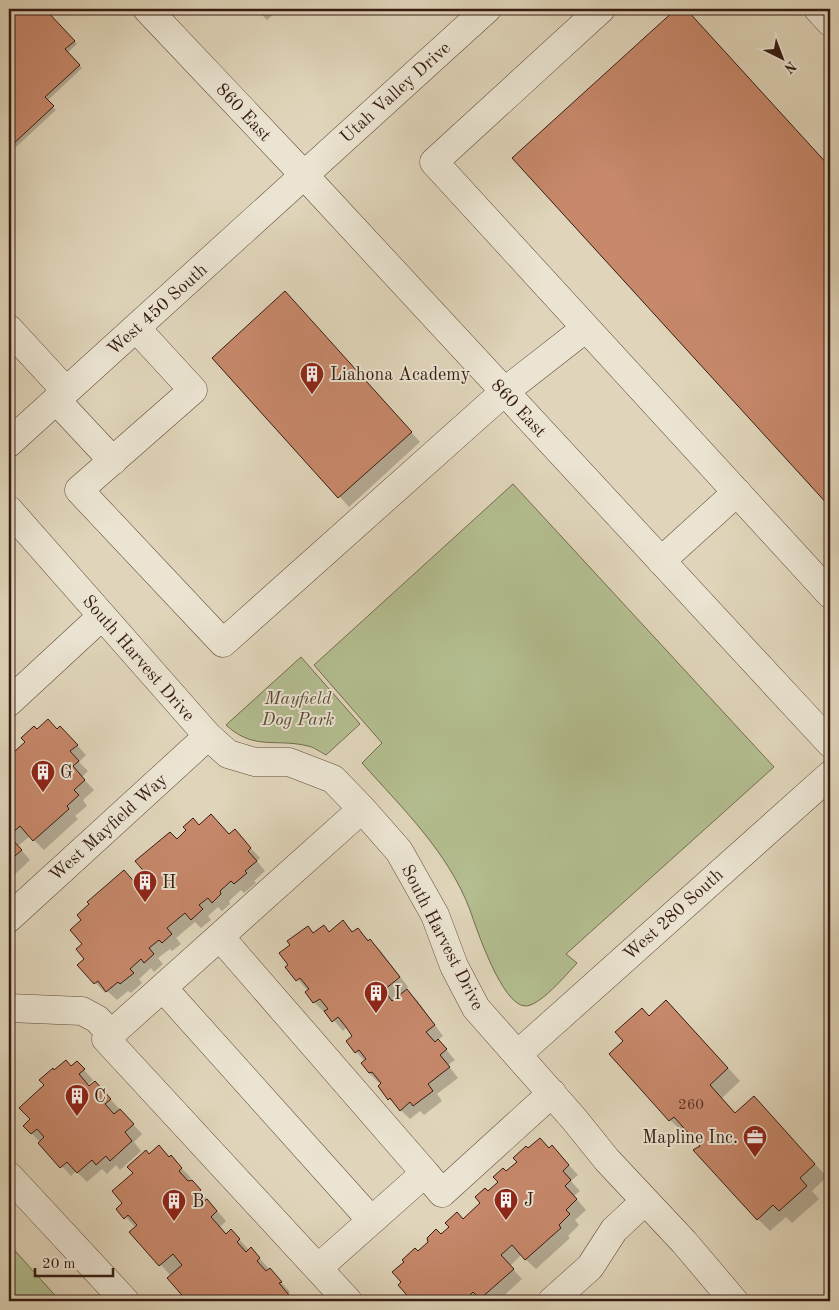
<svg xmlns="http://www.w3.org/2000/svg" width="839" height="1310" viewBox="0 0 839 1310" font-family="'Old Standard TT',serif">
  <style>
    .green { fill: #b3bd8f; stroke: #746c50 }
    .shadow { fill: #0003 }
    .building { fill: #c7886b; stroke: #361b11 }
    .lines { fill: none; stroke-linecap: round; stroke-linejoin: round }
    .minor-casing { stroke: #604a3b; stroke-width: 29 }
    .minor { stroke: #ebe4d2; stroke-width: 28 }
    .labels { text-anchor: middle; stroke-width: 4; stroke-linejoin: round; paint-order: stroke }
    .number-label { font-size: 15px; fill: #5a3628 }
    .street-label { font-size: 18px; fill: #361b11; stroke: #ebe4d2 }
    .poi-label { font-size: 18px; fill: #361b11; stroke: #ebe4d2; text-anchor: start }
    .park-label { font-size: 18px; font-style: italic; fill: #5c4c37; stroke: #ebe4d2 }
  </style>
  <rect width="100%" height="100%" fill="#e0d5ba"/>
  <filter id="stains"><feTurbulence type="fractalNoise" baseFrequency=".004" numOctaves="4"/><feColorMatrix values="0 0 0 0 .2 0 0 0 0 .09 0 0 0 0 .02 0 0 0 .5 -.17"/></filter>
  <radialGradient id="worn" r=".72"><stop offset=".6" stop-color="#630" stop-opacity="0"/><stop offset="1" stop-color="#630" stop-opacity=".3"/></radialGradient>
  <path class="green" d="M513,484L774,767L566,954L577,963C567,974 539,1007 525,1006C502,1005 477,930 470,910C448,852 403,809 362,763L382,743L314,665Z
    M301,657L360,724L326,755C320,752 314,747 308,746C276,738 254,751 226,725Z
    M9,1244L60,1301H9Z"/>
  <path class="shadow" d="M9,9H44L77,44L67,53L82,68L47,101L56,110L16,147L9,140Z
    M256,9H279L267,20Z
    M678,9H684L691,15L830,168V505L514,158Z
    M294,302L420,442L349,507L214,358Z
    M9,665L12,669L9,673Z
    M57,730L70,737L86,755L79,762L88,771L82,777L94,790L83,800L87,806L75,816L78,819L44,850L30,836L18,846L30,860L9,880V752L11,750L14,753L37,731Z
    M199,826L229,836L235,831L260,858L257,861L265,871L254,881L256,883L244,893L241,890L229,901L230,904L222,911L218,907L208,916L211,920L201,928L195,922L176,938L181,944L172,951L170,949L158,958L163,964L154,972L151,968L139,979L142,983L131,993L128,991L117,1000L107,991L105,993L79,965L86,959L138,886L177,841Z
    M343,922L354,933L358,930L380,950L408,987L406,990L417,1000L443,1036L438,1040L455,1060L448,1065L458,1078L437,1094L442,1101L424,1115L420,1111L410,1119L389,1099L379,1086L383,1084L381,1082L379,1083L369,1073L365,1062L347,1041L354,1036L347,1027L343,1031L326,1011L324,1012L314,1002L308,991L287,967L290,965L291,945L308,927L314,934L329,933Z
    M679,1014L740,1081L722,1098L736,1114L766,1110L827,1177L812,1191L819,1199L792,1223L786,1217L770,1231L758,1219L702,1146L687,1129L683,1132L670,1120L649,1017Z
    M77,1062L93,1080L88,1085L90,1087L104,1092L142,1134L134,1142L141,1151L120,1170L116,1165L107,1174L102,1169L87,1182L76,1171L71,1176L25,1126L31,1119L46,1085L54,1072L71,1067Z
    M159,1147L170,1158L171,1157L191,1178L185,1184L192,1182L226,1221L220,1227L227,1235L231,1231L249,1250L251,1249L290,1292L288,1294L294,1301H189L169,1278L171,1276L131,1232L136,1228L118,1209L124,1203L134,1173Z
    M528,1150H549L562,1157L578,1175L571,1181L580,1191L574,1196L586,1210L575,1220L579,1225L568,1236L570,1238L536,1269L521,1255L510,1266L522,1279L498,1301H414L400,1285L418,1253L463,1220L482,1203L488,1193Z"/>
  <path class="building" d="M9,9H45L75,41L65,49L80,65L45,97L54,106L12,145L9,142Z
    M676,9H686L830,167V507L512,158Z
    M285,291L412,432L338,498L212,358Z
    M48,719L57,729L60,726L78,745L70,751L79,761L73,766L85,780L74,790L79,795L67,806L69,809L33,841L20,826L9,836L22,850L9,861V750L11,748L14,752L25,742L21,738L34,726L37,729Z
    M211,814L229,834L235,829L251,848L248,851L257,861L245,871L247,873L234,884L231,881L220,891L221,894L212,903L208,898L199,905L203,909L191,920L185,913L167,928L172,934L162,943L159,940L149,948L154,954L144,963L141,959L130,969L134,973L120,984L118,982L106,992L98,981L94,984L77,965L84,959L76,949L82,944L70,930L81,920L77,915L89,904L87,902L124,870L137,885L147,875L135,861L170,832L177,839L186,830L183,827L193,818L199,825Z
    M343,920L352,932L358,928L368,941L370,939L400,977L384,990L392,1001L407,989L435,1025L426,1032L435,1042L438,1039L447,1049L440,1055L450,1067L428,1084L433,1091L413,1106L410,1102L400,1111L390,1098L388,1100L378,1086L381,1083L372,1072L369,1073L361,1063L366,1059L359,1050L355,1053L346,1041L352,1036L346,1027L338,1017L332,1022L324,1011L328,1009L320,999L313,1003L305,992L309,989L300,978L296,981L285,967L288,965L279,953L290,945L287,941L308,926L313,933L324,925L329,932Z
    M666,1000L728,1068L710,1085L735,1113L754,1096L815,1164L800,1178L807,1186L779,1211L773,1205L757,1220L693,1150L700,1146L674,1117L669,1121L609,1054L623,1041L615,1032L642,1008L649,1016Z
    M66,1060L71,1066L77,1061L85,1069L79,1074L89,1086L95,1081L111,1099L105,1104L114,1114L120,1109L134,1124L125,1132L132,1141L110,1161L106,1156L96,1165L92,1160L77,1173L67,1162L60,1168L38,1143L44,1137L37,1129L31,1134L23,1126L30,1119L19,1108L44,1085L39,1080L53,1068L54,1070Z
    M540,1138L549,1148L552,1145L569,1165L563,1171L571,1180L565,1186L577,1199L566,1210L570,1214L559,1225L561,1228L525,1260L512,1245L501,1255L514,1269L480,1299L473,1292L464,1301H424L421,1298L417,1301H412L398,1285L401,1282L392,1272L404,1262L402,1260L415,1248L418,1251L428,1242L427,1238L436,1229L441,1234L449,1227L445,1223L457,1212L463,1219L480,1203L475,1197L485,1188L488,1191L498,1182L493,1177L503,1168L506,1171L517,1162L513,1158L526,1146L528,1148Z
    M159,1145L169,1157L171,1155L182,1168L179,1171L188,1181L192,1180L201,1190L196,1194L203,1202L207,1199L217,1211L211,1217L226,1234L231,1229L240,1239L237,1242L246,1252L251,1247L260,1258L257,1261L266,1271L270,1268L282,1282L279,1283L289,1295L282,1301H187L167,1278L182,1265L177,1259L173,1254L159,1266L129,1232L137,1225L128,1215L124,1219L116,1209L122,1203L112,1191L133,1173L127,1167L146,1150L149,1154Z"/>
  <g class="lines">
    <defs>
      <path id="minor" d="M147,9L304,175L830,743
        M601,9L434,162L830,594
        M818,9L830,22
        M136,328L193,390L79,490L223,643L504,392L586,328
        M9,329L66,391
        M56,400L113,461
        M9,443L487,9
        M9,510L208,736L228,754L255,762H289L333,779L362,809L399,851L435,915L454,966L476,1008L574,1119L607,1160L684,1242L734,1301
        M661,561L737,492
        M9,702L102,616
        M9,918L208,736
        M221,938L425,1173
        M163,988L371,1220
        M9,1008L82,1011L97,1019L111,1034L362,809
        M111,1034L106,1039L348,1301
        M518,1054L830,775
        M9,1176L125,1301
        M318,1268L425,1173L442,1193L552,1093
        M552,1301L590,1267L614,1230L645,1201"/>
    </defs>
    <use href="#minor" class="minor-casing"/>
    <use href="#minor" class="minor"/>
  </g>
  <defs>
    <symbol id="building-pin" viewBox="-11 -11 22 30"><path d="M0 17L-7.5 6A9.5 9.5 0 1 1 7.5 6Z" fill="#8f2418" stroke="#ebe4d2"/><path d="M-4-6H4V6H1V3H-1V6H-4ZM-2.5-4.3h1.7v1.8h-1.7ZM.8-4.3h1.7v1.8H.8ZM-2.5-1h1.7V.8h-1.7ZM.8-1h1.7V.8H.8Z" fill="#fff"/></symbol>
    <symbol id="office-pin" viewBox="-11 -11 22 30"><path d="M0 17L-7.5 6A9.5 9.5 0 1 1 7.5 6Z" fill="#8f2418" stroke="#ebe4d2"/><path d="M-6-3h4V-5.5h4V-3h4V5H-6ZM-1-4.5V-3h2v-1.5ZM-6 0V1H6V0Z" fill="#fff"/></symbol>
  </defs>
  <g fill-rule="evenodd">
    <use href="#building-pin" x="298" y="360" width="28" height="38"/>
    <use href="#building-pin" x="29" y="758" width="28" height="38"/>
    <use href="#building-pin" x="131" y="868" width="28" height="38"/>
    <use href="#building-pin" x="362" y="979" width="28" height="38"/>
    <use href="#building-pin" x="63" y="1082" width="28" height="38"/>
    <use href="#office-pin" x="741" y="1123" width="28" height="38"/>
    <use href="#building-pin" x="492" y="1186" width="28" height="38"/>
    <use href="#building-pin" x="160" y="1187" width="28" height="38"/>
  </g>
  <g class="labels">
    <g class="number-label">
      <text x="691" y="1109">260</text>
    </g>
    <g class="street-label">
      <text transform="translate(395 92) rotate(-42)" y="6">Utah Valley Drive</text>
      <text transform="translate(244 112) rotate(47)" y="6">860 East</text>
      <text transform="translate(157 309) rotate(-42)" y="6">West 450 South</text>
      <text transform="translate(519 408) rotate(47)" y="6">860 East</text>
      <text transform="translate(139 658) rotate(49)" y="6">South Harvest Drive</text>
      <text transform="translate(108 827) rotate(-42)" y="6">West Mayfield Way</text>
      <text transform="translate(673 914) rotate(-42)" y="6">West 280 South</text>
      <text transform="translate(443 937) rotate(63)" y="6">South Harvest Drive</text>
    </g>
    <g class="poi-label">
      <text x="330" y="380">Liahona Academy</text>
      <text x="60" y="778">G</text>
      <text x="162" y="888">H</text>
      <text x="394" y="999">I</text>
      <text x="94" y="1102">C</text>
      <text x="738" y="1143" text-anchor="end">Mapline Inc.</text>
      <text x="524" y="1206">J</text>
      <text x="192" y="1207">B</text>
    </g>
    <g class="park-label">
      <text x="298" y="704">Mayfield<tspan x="298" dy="21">Dog Park</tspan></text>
    </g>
  </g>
  <rect width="839" height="1310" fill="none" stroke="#e0d5ba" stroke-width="30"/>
  <rect x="10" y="10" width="819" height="1290" fill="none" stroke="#361b11" stroke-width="2.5"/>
  <rect x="15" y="15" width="809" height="1280" fill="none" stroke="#361b11"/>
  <g transform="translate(782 58) rotate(138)" stroke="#ebe4d2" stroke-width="4" paint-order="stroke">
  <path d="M0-4L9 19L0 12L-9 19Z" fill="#361b11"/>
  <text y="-8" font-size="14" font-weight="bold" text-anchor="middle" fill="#361b11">N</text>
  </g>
  <path d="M35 1268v8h78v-8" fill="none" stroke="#361b11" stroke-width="2.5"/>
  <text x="42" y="1268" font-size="15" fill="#361b11" stroke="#ebe4d2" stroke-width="4" paint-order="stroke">20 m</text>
  <rect width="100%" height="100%" filter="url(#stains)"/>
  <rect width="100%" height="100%" fill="url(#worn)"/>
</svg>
